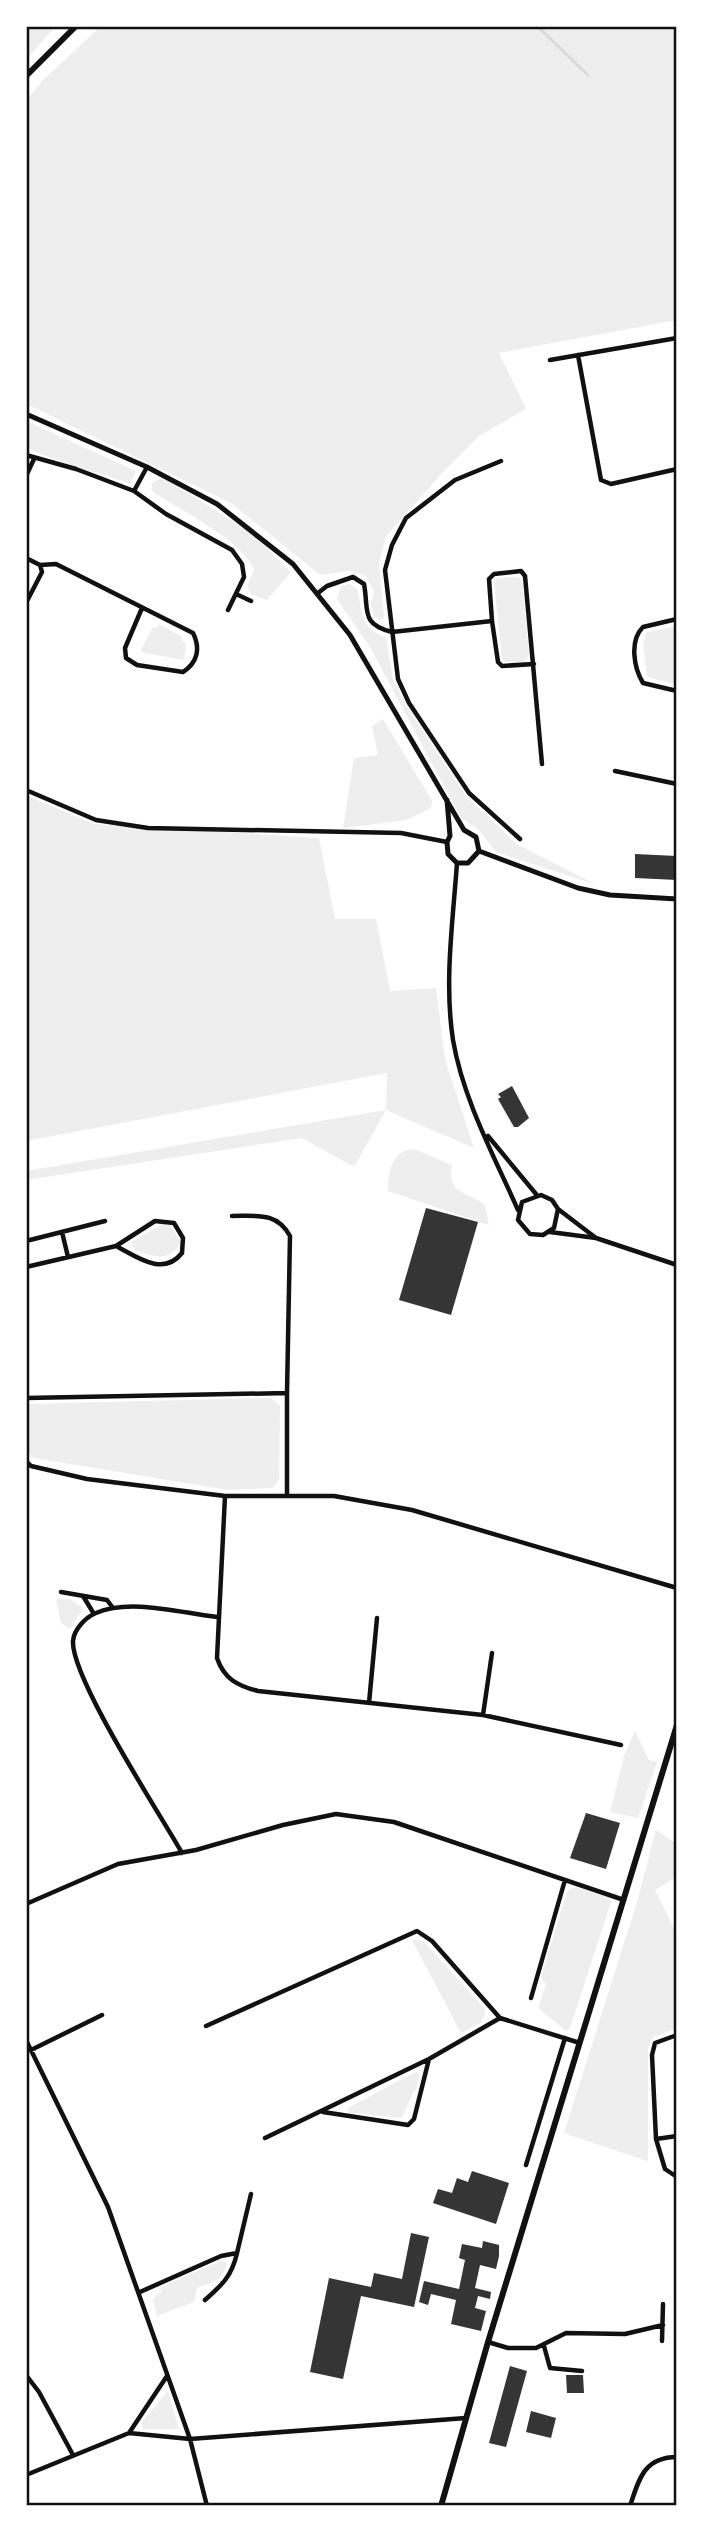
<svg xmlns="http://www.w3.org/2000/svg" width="703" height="2532" viewBox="0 0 703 2532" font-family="'Varela Round',sans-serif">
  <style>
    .green { fill: #eee }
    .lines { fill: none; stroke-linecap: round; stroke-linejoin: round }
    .stream { stroke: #d9d9d9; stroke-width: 2.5 }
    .building { fill: #353535 }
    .minor { stroke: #111; stroke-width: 4.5 }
    .tertiary { stroke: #111; stroke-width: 5 }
    .secondary { stroke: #111; stroke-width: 6 }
    .neatline { fill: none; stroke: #111; stroke-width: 2.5 }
  </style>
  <rect width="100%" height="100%" fill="#fff"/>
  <path class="green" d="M26,26H56L26,60Z
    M101,26H677V320L499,353L526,409L479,436L445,470L386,536L379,564L384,617L380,620L374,616L371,604L374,591L366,576L350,571L320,575L231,503L26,404V100L43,80Z
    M26,421L136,471L130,484C96,471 58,463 26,447Z
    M162,477L252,533L291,572L267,600L251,594L247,587L254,569C238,537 184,513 153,492L151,484Z
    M516,577L522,579L529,655L525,662H506L502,659L494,583L496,578Z
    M350,584L358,590C361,612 362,631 386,637L393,679L408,708L466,796L518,845L597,885L496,852L478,829L461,818L370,647L337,599L341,586Z
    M159,624L183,637L181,641L186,643L184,660L140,652L153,627L157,628Z
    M677,626V685L647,677L643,643L647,632Z
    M383,719L432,801L431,808L407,820L343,828L354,758L378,755L372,726Z
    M26,795L94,824L319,838L335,919H376L390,991L436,988L445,1059L474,1148L386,1110L354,1167L302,1138L26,1180V1171L386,1110L387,1073L26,1141Z
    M414,1149L452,1165C447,1196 467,1190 485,1205L489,1225L388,1191C387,1172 393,1150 414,1149Z
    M164,1223L170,1226L181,1241C172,1263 153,1257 135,1250L131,1242Z
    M271,1398L280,1406L279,1479L273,1488L228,1490L34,1458L26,1451V1404Z
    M56,1599H70L84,1608L70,1629L61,1623Z
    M635,1731L649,1760L657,1762L638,1818L610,1812L624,1756Z
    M656,1830L677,1844V1877L655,1890L677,1935V2028L654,2037L648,2047V2161L564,2133L637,1902Z
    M576,1887L612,1899L570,2028L566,2031L538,2008L546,1985L541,1977L567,1891Z
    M416,1939L423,1941L486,2010L481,2023L461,2033L412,1940Z
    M417,2071L420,2075L416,2090H414L402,2118L348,2113V2108Z
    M220,2261L226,2262C226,2282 210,2282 197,2288L194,2302L157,2316L153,2299L162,2291L159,2288Z
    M168,2391L179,2429H143L141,2423Z"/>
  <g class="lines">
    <path class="stream" d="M537,26L588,75"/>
  </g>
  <path class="building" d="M635,854L677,856V880L635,878Z
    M512,1086L529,1118L518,1127H514L498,1099L501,1097L498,1094Z
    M426,1208L478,1222L451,1315L399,1300Z
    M586,1813L620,1823L606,1869L570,1858Z
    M472,2171L509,2183L496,2224L433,2203L438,2189L452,2193L457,2178L468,2182Z
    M411,2233L429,2237L414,2307L361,2296L343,2379L310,2372L329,2278L371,2287L374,2273L402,2279Z
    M483,2241L499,2245V2256L496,2269L480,2265L475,2288L491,2292L490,2299L478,2296L475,2308L486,2311L481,2331L451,2324L456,2300L431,2294L428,2305L419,2302L424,2281L459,2289L465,2260L459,2258L462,2244L482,2248Z
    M510,2366L527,2371L506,2447L489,2443Z
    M566,2375H583L584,2393H567Z
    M531,2411L556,2418L551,2438L526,2432Z"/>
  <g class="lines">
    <path class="minor" d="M578,355L601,480L611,484L677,469
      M550,360L677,338
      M26,455L76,469L134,491L147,467
      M501,461L455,480L406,518L392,545L385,570L398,679L409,703L469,793L520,839
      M26,476L34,459
      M134,491L166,514L232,550L242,564L244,577L228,610
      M26,558L40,565L42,572L26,603
      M40,565L56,564L193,633C201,649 197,663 183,672L137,665L126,658L125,648L142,608
      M318,593L327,586L353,577L364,584C369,610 360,624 392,632L492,621L489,579L494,574L521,571L525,576L542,764
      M236,594L251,601
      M677,619L643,627C629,641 634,668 643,683L677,691
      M492,621L498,662L502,666L534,664
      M615,771L677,784
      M26,790L96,820L148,828L401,833L447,842
      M457,863C453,920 444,982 453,1040C463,1099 494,1156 518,1210
      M488,1136L536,1194
      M558,1209L554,1228L543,1235L530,1234L518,1220L522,1202L541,1195L552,1200L558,1209L596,1238
      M232,1216C257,1216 277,1212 290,1236L287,1393
      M62,1232L68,1257
      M550,1232L596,1238L677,1265
      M26,1241L105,1221
      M26,1267L116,1246L155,1221L174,1223L183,1238L182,1253C163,1277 137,1257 116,1246
      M26,1398L287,1393V1494
      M26,1461L31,1466L87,1479L225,1496
      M61,1592L107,1600L113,1608
      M83,1596L94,1614
      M369,1703L377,1618
      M483,1715L492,1653
      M621,1745L483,1715L258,1691C238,1686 224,1679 217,1658L225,1496H334L412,1510L677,1588
      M182,1853C160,1814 71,1678 73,1641C74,1629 86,1617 96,1613C130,1598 181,1613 217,1617
      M26,1904L118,1864L196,1850L283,1825L336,1814L394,1822L624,1900
      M531,1998L565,1880
      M206,2026L417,1931L432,1941L500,2018L580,2043
      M677,2035L655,2043L652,2055L656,2139L677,2136
      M26,2040L108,2207L190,2439L207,2506
      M31,2050L102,2015
      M323,2112L408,2125L414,2119L429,2059
      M265,2138L429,2059L500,2018
      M656,2139L665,2169L677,2177
      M526,2165L565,2038
      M140,2292L221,2256L237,2253L251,2194
      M205,2300C222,2285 232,2276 237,2253
      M662,2341L663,2304
      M488,2342L508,2348H536L566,2333L625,2334L663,2325
      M544,2346L550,2368L582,2371
      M26,2375L39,2392L73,2455
      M129,2433L167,2376
      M26,2475L129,2433L190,2439L466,2418
      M630,2506C639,2479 644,2457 677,2457"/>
    <path class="tertiary" d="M26,414L147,467L217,504L293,564L350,635L464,830L476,837L479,851L468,863H457L448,854L447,842L450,836L447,800
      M479,851L578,888L610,895L677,899"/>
    <path class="secondary" d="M26,76L76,26
      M441,2506L488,2342L677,1725"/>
  </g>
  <rect width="703" height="2532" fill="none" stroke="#ffffff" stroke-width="56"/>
  <rect x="28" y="28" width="647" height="2476" class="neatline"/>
</svg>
